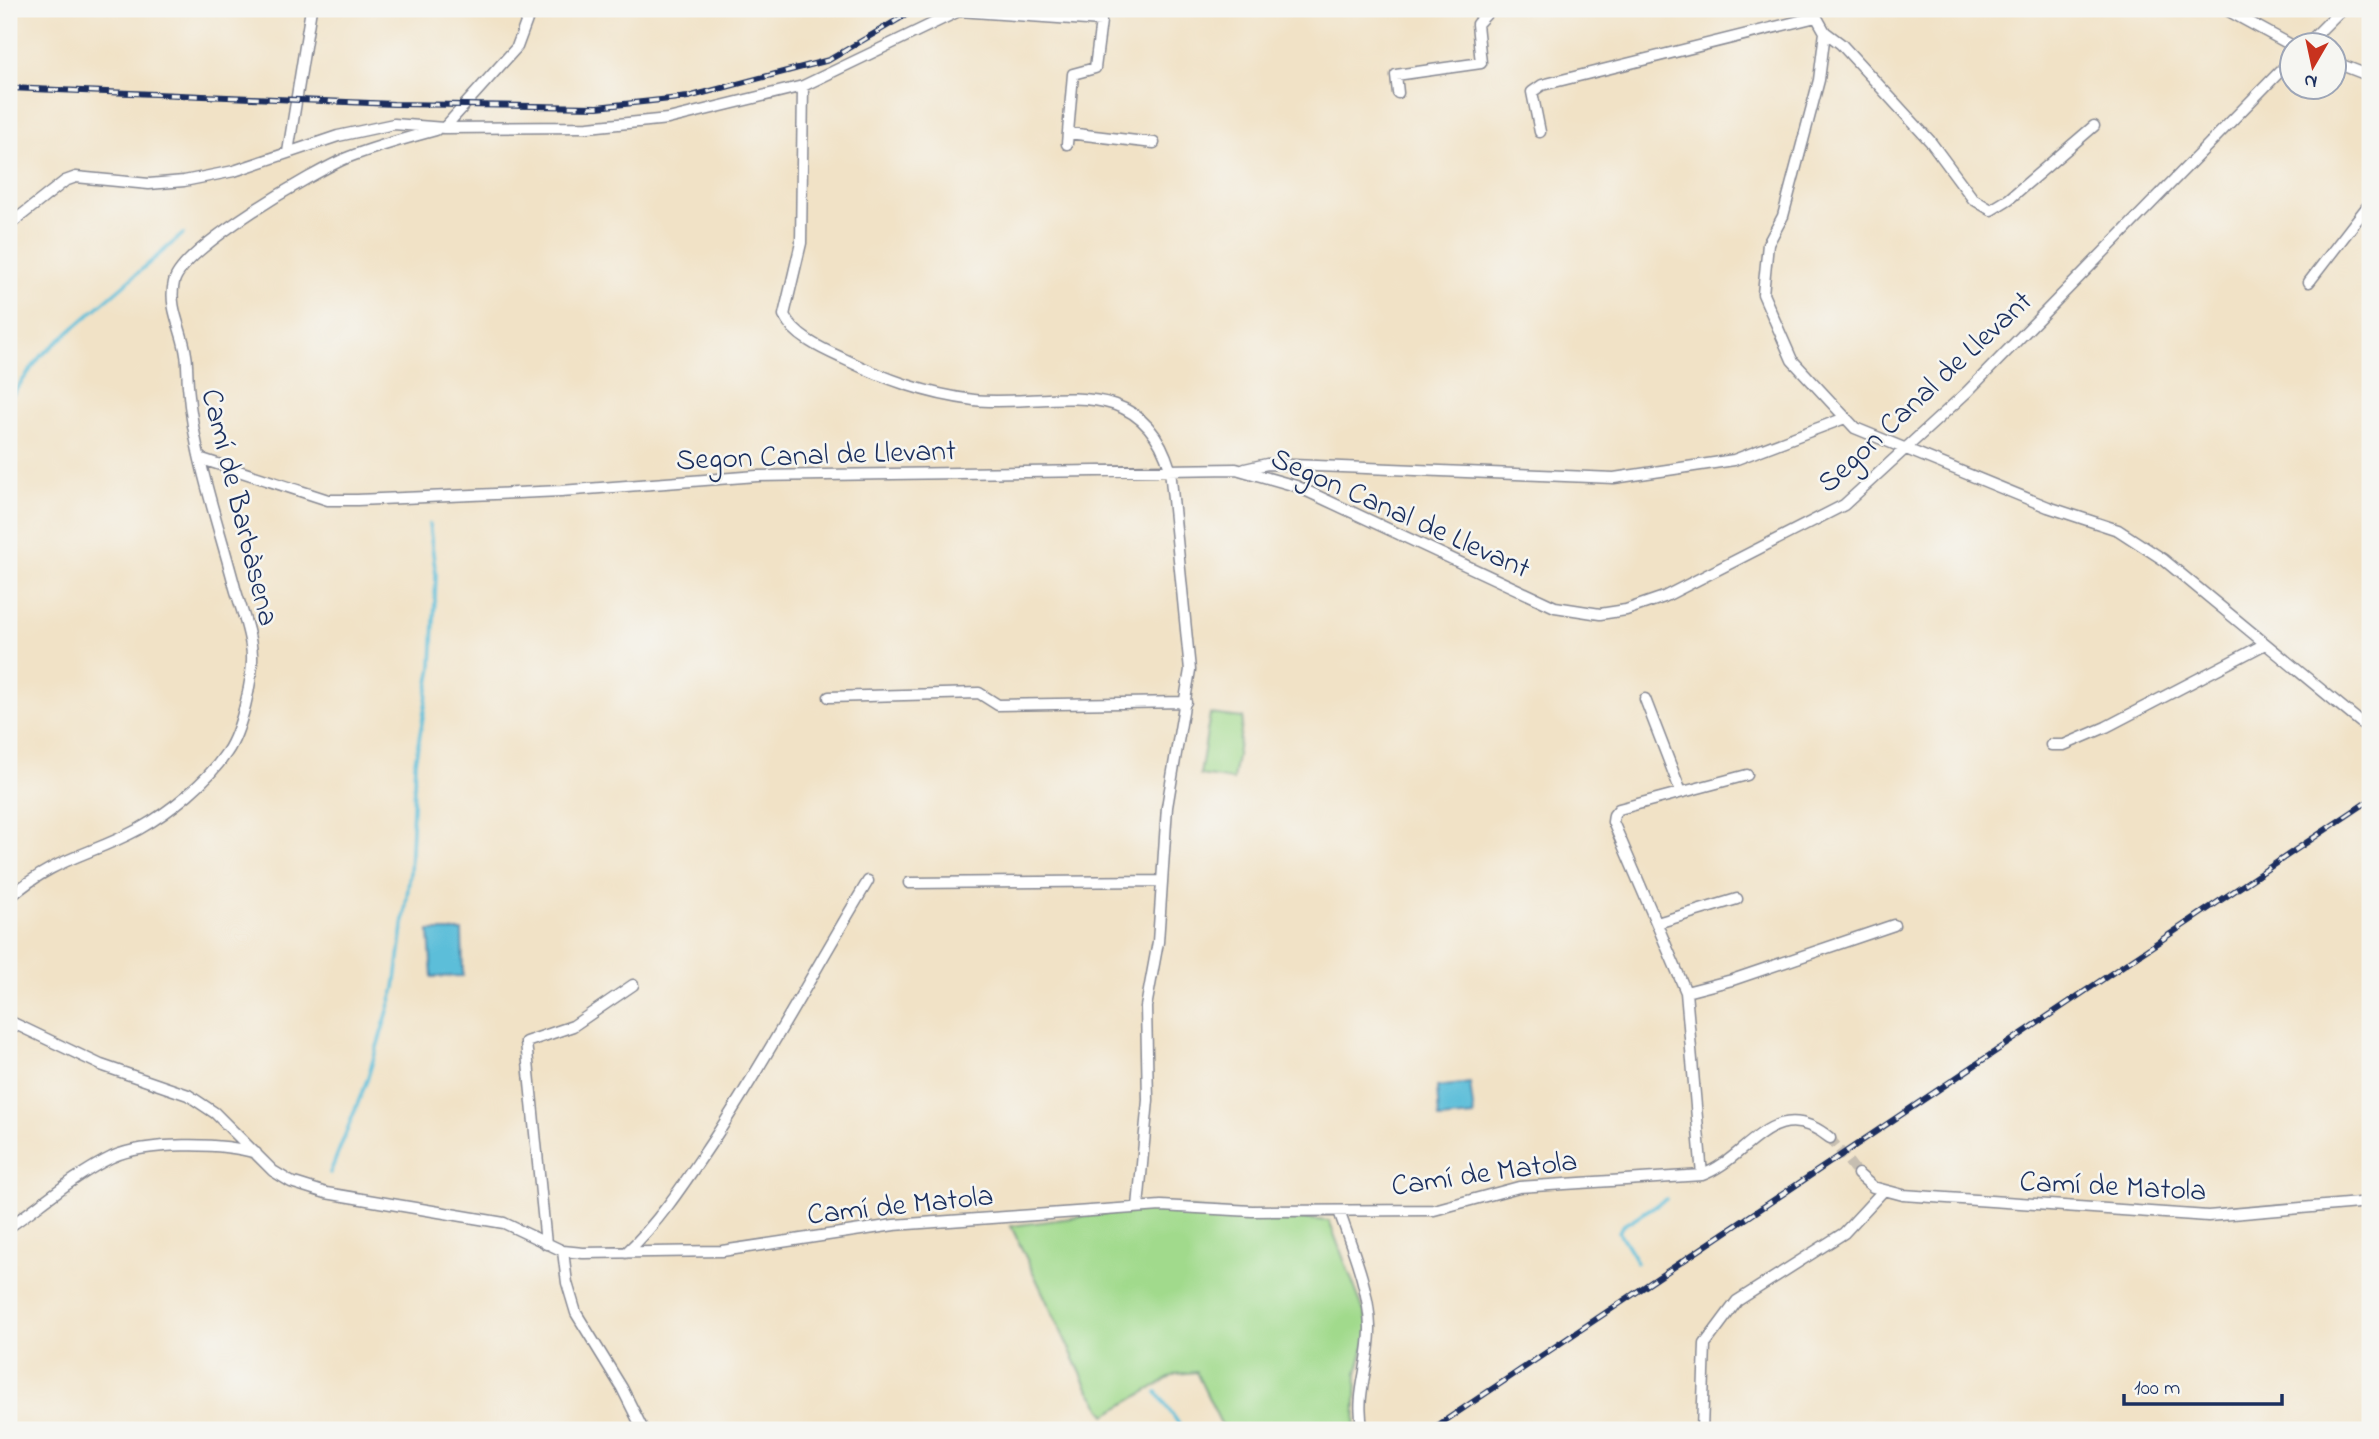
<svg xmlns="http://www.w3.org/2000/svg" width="2379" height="1439" viewBox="0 0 2379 1439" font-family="'Indie Flower',sans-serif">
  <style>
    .green { fill: #a1da8c; stroke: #5e8475; stroke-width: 2 }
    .water { fill: #5bbed9; stroke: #3b769c; stroke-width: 2 }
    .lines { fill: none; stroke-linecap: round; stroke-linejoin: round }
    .stream { stroke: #5bbed9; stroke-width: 3.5 }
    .minor-tunnel { stroke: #c6beb1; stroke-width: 10; stroke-dasharray: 10 5; stroke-linecap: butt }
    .minor-casing { stroke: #868892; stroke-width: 13 }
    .minor { stroke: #fff; stroke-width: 10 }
    .rail-casing { stroke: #1b2f5e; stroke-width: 6 }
    .rail { stroke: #f6f6f2; stroke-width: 3.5; stroke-dasharray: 10; stroke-linecap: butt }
    .labels { text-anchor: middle; stroke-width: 5; stroke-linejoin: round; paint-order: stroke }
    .street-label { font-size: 30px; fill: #1b2f5e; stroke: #f6f6f2 }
  </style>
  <rect width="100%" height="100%" fill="#f6f6f2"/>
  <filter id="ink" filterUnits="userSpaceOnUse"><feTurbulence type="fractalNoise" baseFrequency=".0143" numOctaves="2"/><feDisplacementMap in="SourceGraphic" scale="14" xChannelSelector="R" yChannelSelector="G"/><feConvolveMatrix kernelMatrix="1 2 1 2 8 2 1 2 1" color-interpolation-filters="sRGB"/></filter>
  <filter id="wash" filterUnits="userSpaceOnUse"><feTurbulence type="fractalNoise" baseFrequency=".00686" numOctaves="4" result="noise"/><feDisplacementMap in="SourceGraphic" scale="28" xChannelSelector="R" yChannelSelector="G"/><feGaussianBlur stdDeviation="1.57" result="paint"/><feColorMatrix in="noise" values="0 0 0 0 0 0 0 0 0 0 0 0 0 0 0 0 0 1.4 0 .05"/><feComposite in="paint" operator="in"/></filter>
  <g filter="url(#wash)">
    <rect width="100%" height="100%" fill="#f1e2c6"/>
    <path class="green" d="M1210,714L1243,718L1233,780L1200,775Z
      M1161,1206L1329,1221L1370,1327L1357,1373L1355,1430H1224L1196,1372L1176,1374L1106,1415L1087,1386L1011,1226Z"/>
    <path class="water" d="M429,931H462L463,976L432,977Z
      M1470,1083L1474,1116L1439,1119L1437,1087Z"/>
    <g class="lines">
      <path class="stream" d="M9,399L40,357L183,234
        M330,1173L367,1080L395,988L410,873L415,762L432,667L436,575L429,524
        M1637,1262L1619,1232L1622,1226L1666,1199
        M1157,1392L1183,1430"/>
    </g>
  </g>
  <g filter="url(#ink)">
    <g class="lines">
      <path class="minor-tunnel" d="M1830,1138L1858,1174"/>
      <defs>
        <path id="minor" d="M1812,9L1825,32L1819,80L1783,216L1768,244L1763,294L1792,360L1855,428L2048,507L2118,530L2164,560L2370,730
          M2225,9L2293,46
          M1825,32L1841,44L1930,141L1973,199L1991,210L2009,199L2094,126
          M2305,46L2342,9
          M2334,62L2370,76
          M803,86L801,243L784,315C794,336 820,348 842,358C885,379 926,394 974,400C1046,408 1140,367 1170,469L1190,670L1167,807L1158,942L1146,1007L1148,1100L1138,1207
          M1398,93L1396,75L1481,63L1477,24L1491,9
          M444,128L517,47L531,9
          M1540,132L1532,92L1542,85L1816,17
          M1068,133L1154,143
          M288,152L311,9
          M9,225L65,181L76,177L149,184L184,181L234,171L338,136L394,124L444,128L588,127L668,119L803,86L959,11L1101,21L1095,68L1073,74L1067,144
          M2309,282L2370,203
          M202,459L328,500H357L561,491L757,476L1236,469L1296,486L1555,607L1600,614L1626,610L1664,597L1844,505L1967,392L2292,59
          M1245,469L1267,464L1614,478L1734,460L1845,418
          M829,697L979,693L998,705L1186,702
          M1645,699L1681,792
          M2051,745H2064L2106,727L2265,644
          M909,883L1160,881
          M9,898C55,857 89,856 139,829C171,811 207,782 227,752C241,732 253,680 252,655C251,633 241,609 235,588C216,515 188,440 187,365C187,336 167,311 174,282C182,248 315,171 349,157C377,146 407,138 436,130
          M1657,923L1737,899
          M1686,992L1732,980L1894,925
          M9,1021L101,1065L188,1095L215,1113L273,1171L291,1182L326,1193L504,1223L563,1251L583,1253L722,1251L894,1225L1161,1206L1252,1211L1434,1210L1519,1187L1702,1175C1748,1159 1774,1092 1830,1138
          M1858,1174L1873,1187L1903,1195L2208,1216L2370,1202
          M1702,1175L1686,992L1613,822L1614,815L1619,809L1747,775
          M1339,1211C1352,1248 1369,1288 1370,1327C1371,1363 1354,1395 1363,1430
          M9,1227C42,1204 75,1175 112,1157C145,1142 221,1142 256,1153
          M546,1244L526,1042L573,1026L633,985
          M563,1251L567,1283L576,1313L622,1388L643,1430
          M626,1253C661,1220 687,1179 714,1139C769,1055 816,967 868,881
          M1702,1430L1705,1344L1737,1301L1844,1233L1883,1191"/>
      </defs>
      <use href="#minor" class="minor-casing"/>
      <use href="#minor" class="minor"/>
      <defs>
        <path id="rail" d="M9,88L394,104L597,107L688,97L829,60L916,9
          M1431,1430L2370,800"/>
      </defs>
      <use href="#rail" class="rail-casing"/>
      <use href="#rail" class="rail"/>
    </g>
  </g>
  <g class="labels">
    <g class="street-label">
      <text transform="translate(1924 391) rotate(-43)" y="10">Segon Canal de Llevant</text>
      <text transform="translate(816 454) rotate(-2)" y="10">Segon Canal de Llevant</text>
      <text transform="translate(241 507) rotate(76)" y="10">Camí de Barbàsena</text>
      <text transform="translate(1401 512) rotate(24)" y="10">Segon Canal de Llevant</text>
      <text transform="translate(1484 1172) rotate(-8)" y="10">Camí de Matola</text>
      <text transform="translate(2113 1185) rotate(3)" y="10">Camí de Matola</text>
      <text transform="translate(900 1204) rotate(-6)" y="10">Camí de Matola</text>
    </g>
  </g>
  <rect width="2379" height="1439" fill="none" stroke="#f6f6f2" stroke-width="35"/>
  <g transform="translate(2313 66) rotate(189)"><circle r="33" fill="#f6f6f2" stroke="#9ea6b7" stroke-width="2"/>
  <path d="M0-5L12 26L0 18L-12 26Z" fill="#c8321e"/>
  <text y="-10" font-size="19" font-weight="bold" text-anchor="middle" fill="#1b2f5e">N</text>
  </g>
  <path d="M2124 1394v10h158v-10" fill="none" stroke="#1b2f5e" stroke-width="3.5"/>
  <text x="2134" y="1394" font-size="21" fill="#1b2f5e" stroke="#f6f6f2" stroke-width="5" paint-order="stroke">100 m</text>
</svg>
